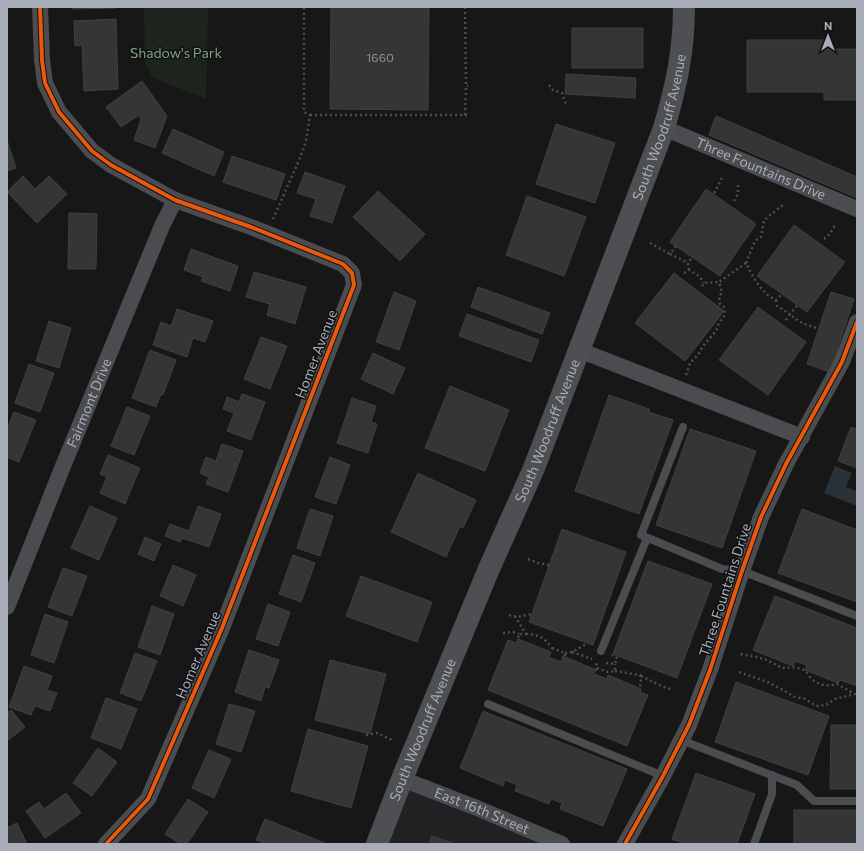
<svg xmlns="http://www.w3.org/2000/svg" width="864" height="851" viewBox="0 0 864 851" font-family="Commissioner,sans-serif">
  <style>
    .built { fill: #212123 }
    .green { fill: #1d241e }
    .water { fill: #2a3239 }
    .building { fill: #353536; stroke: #3f4043 }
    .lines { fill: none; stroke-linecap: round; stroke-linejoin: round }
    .path { stroke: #4d4e52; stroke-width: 2.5; stroke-dasharray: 2 3; stroke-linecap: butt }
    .service { stroke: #4b4c50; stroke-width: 8 }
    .minor { stroke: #4b4c50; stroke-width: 16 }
    .primary { stroke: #4d4f52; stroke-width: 22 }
    .cycleway-casing { stroke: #111113; stroke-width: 6 }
    .cycleway { stroke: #e8590c; stroke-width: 4 }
    .labels { text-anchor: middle; stroke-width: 3; stroke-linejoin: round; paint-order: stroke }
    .number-label { font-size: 12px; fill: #8b8f98 }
    .park-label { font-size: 14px; fill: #7fa381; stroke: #111113 }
    .street-label { font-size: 14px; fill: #a8adb8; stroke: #111113 }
  </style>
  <rect width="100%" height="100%" fill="#171717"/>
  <path class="built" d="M402,779L570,844H377Z"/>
  <path class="green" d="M144,7H208L206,99L153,78L145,64Z"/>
  <path class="water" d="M835,466L852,473L846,487L857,491V506L824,493Z"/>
  <path class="building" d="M73,7H116V8L73,9Z
    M331,7H429L428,110L330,109Z
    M116,19L118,89L84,91L82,45L75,46L74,21Z
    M572,28H643V68H572Z
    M747,40H825V49H857V100H824V92H747Z
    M566,74L636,78L635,98L565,94Z
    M142,81L167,116L155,148L134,140L141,119L139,115L121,127L106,107Z
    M716,116L857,177V198L709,135Z
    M556,124L615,143L595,203L536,184Z
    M173,129L224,152L214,176L162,153Z
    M7,140L16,168L7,171Z
    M232,156L285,174L276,200L223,182Z
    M305,172L345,186L332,223L310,216L316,199L297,193Z
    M23,176L35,189L49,176L67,194L37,223L7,192Z
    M706,189L756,224L720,276L670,242Z
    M378,191L425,234L400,261L353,217Z
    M527,196L586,217L564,276L506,255Z
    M69,213L97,214L96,269H68Z
    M794,225L845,262L807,312L757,276Z
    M191,249L238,266L230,291L201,281L203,277L184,270Z
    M254,272L306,287L295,324L267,315L270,304L246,297Z
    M674,273L724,311L685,361L635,323Z
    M478,287L550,313L542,334L471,307Z
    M394,292L416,301L399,350L376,342Z
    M831,292L854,299L830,372L807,364Z
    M758,307L806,342L768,395L719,360Z
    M177,309L213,321L205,342L193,338L187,357L153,345L161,322L171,326Z
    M467,314L539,340L531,362L459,336Z
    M49,321L71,328L59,368L36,361Z
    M261,337L287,346L270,389L244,379Z
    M150,350L176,360L163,395L161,394L156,407L132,398Z
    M373,353L405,368L393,394L361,379Z
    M29,364L54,373L40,412L15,403Z
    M450,386L509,410L485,471L425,448Z
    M242,394L265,402L251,440L227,431L234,413L223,409L227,397L239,402Z
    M609,395L649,409V412L673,420L639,514L575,491Z
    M352,398L376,406L371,422L377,424L368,453L337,443Z
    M127,407L150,416L134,455L111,446Z
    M14,412L36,420L19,462L7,457V430Z
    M851,427L857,429V468L838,461Z
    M690,429L756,451L722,548L656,525Z
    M222,444L243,451L228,492L206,484L209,477L200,473L206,457L216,461Z
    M108,455L140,468L125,504L100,493L107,477L100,474Z
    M330,457L350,465L336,504L315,497Z
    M418,473L476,500L463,528L460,526L446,557L391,532Z
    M90,506L117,518L99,560L71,548Z
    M198,506L221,514L209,547L182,538L180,542L165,536L170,524L189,531Z
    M310,509L333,516L320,556L297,548Z
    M802,509L857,530V602L778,573Z
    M562,529L626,552L593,645L529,622Z
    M145,537L161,544L154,561L138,554Z
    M293,555L315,563L301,602L279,594Z
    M648,561L712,584L677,678L613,654Z
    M173,565L196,575L183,606L160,596Z
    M63,568L87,576L72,616L48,607Z
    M361,576L432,602L417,642L346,616Z
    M775,596L857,628V686L840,680L838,683L805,670L807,665L795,661L793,666L753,650Z
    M268,604L290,612L278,646L256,639Z
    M152,606L174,614L160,655L138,647Z
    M45,614L68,622L54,663L31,655Z
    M518,639L551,652L549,657L561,662L563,656L596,670L594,674L607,679L608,675L641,689L640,692L648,695L627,746L488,690L508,640L516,643Z
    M249,650L279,660L269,688L265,687L261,701L235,692Z
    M135,653L157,661L141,701L120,693Z
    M330,660L386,674L370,734L315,720Z
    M24,666L52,676L47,690L57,693L50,711L35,706L31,715L9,707Z
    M736,682L829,716L808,775L715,742Z
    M106,698L137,709L121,749L91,738Z
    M229,704L255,711L241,752L216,744Z
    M11,710L25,727L7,741V713Z
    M483,711L627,769L603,826L560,809L562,803L551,799L549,804L515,791L517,785L505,780L503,786L460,768Z
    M831,725H857V789H830Z
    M308,729L368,746L351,808L291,791Z
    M98,748L117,762L92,796L73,783Z
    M209,750L231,759L214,798L192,788Z
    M696,773L755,794L737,844H685L672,839Z
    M66,793L81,813L45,838L26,811L39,802L44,809Z
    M188,799L208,812L187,844H181L165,834Z
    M794,810H857V844H794Z
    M265,819L327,844H266L256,840Z
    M17,823L27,844H7V828Z
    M432,836L455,844H429Z"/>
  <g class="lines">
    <path class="path" d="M465,7L466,86
      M549,85L553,90L562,93L566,104
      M310,115H467
      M465,115L466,86H468
      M714,193L722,178
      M734,201L738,194V185
      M273,219L300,158L306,141L310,115L304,112V7
      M824,239L830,234L835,225
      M650,243L670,254
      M676,246L670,254L688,263
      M746,263L755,241L761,237L764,220L784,204
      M689,270L688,263L691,259
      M684,273L689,270L699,276L704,283
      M702,286L704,283L719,282
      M776,300L777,306L790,314L798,305
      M786,320L790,314C798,322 806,325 817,328
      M686,375L690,363L698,355L703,346L716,331L719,323L725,315L724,307L720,304L719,297L722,292L719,282L746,263C753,277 761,293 776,300L782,294
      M528,559L538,563L549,565
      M509,615L517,617L532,614
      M515,616L526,634H519L518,639
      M503,633L513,632L519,634
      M526,634C538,634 545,638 552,648L551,652
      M552,648L565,653V657
      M572,652L592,659
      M565,653L572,652L588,643
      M606,663L615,664L617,658L612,655
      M597,668L608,672L615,671V664
      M596,670L597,668L596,661
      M615,671L640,675L641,682L640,688
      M739,672L770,683L795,697L805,699L813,704L818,706L828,704L835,699L855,694L837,684C827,687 817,685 810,677C807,673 806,670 801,669C793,666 788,668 781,668C767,658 757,657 740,654
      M641,676L664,687L673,690
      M366,735L377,733L392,740"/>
    <path class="service" d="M683,427L641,535L722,569L742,571L857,616
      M601,651L647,538
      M488,704L663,776
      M681,740L797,785L814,801H857
      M754,844L772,794V775"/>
    <g class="minor">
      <path d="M40,7L42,60L45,83L59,112L92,151L111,165L175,200L251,227L343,264L352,273L354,285L222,628L148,799L106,844"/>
      <path id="s1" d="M664,128L857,209"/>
      <path d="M579,350L802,437"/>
      <path id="s2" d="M7,607L61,471L162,226L175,200"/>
      <path id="s3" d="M402,779L477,808L562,844"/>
      <path d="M625,844L663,776L689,725L710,670L741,574L761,517L786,464L842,362L857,322"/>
    </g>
    <path class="primary" id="s4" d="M377,844L402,779L488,571L534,468L664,128C676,87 684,51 684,7"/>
    <defs>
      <path id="cycleway" d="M40,7L42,60L45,83L59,112L92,151L111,165L175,200L251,227L343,264L352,273L354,285L222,628L148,799L106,844
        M625,844L663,776L689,725L710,670L741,574L761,517L786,464L842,362L857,322"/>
    </defs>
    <use href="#cycleway" class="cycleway-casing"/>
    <use href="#cycleway" class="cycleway"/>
  </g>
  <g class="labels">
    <g class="number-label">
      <text x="380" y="62">1660</text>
    </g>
    <g class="park-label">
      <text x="176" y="58">Shadow's Park</text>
    </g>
    <g class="street-label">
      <text dy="5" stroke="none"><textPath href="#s4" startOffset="771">South Woodruff Avenue</textPath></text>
      <text dy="5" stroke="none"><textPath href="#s1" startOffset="105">Three Fountains Drive</textPath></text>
      <text transform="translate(316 354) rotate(-69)" y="5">Homer Avenue</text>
      <text dy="5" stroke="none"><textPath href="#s2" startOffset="220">Fairmont Drive</textPath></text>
      <text dy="5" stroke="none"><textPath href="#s4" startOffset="447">South Woodruff Avenue</textPath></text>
      <text transform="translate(725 590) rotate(-72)" y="5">Three Fountains Drive</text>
      <text transform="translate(198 655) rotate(-67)" y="5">Homer Avenue</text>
      <text dy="5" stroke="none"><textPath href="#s4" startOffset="123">South Woodruff Avenue</textPath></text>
      <text dy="5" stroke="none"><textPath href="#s3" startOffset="86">East 16th Street</textPath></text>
    </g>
  </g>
  <rect width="864" height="851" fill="none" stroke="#a8adb8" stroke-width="16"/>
  <g transform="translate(828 36)" stroke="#111113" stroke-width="3" paint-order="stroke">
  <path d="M0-3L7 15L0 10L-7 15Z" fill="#a8adb8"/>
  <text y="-6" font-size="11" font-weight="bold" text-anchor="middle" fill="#a8adb8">N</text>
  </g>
</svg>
